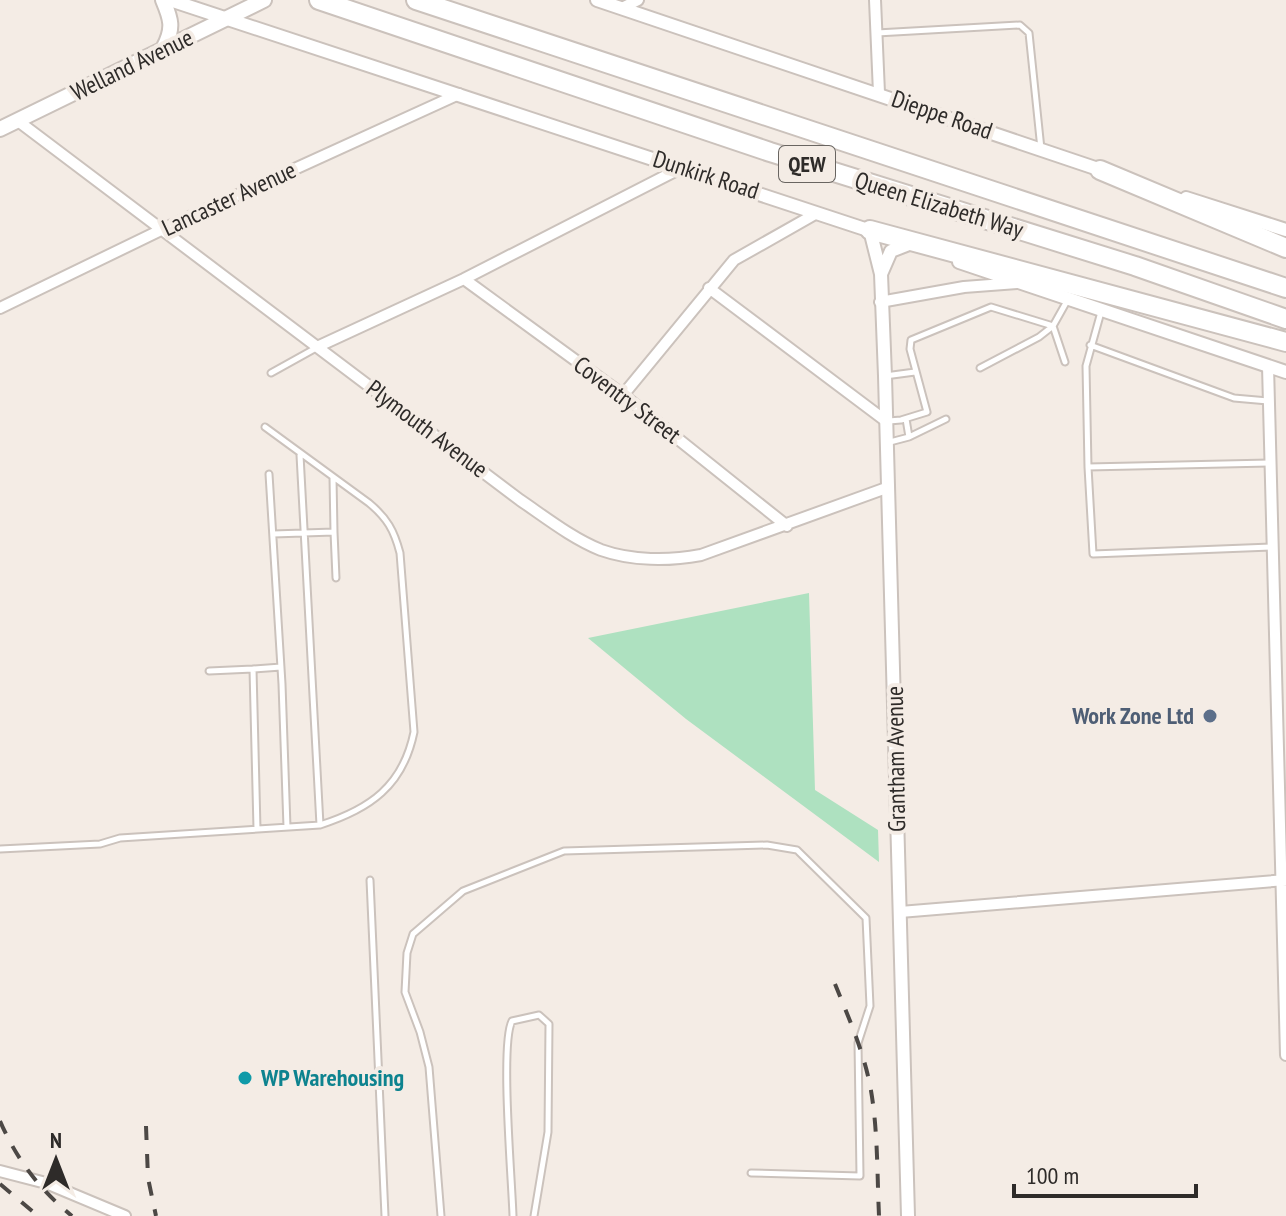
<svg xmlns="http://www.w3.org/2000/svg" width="1286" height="1216" viewBox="0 0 1286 1216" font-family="'PT Sans Narrow',sans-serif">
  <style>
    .green { fill: #aee1c0 }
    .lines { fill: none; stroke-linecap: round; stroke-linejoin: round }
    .service-casing { stroke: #cbc2bc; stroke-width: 9 }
    .minor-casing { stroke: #cbc2bc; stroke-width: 14 }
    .tertiary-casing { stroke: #cbc2bc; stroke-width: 16 }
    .secondary-casing { stroke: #cbc2bc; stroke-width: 18 }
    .motorway-casing { stroke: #cbc2bc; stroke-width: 22 }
    .service { stroke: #fff; stroke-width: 5 }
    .minor { stroke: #fff; stroke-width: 10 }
    .tertiary { stroke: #fff; stroke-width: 12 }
    .secondary { stroke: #fff; stroke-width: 14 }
    .motorway { stroke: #fff; stroke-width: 18 }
    .rail { stroke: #4c4845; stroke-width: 4; stroke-dasharray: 14 14; stroke-linecap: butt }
    .service-dot { fill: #5c6f8a; stroke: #f4ece5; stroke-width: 3 }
    .culture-dot { fill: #0f9aa8; stroke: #f4ece5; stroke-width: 3 }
    .labels { text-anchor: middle; stroke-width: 8; stroke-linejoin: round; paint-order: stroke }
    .shield { fill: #f4ece5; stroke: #696561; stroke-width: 2 }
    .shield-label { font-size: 22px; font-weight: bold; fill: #2e2b29 }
    .street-label { font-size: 24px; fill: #2e2b29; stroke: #f4ece5 }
    .service-label { font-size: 24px; font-weight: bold; fill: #4e5e75; stroke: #f4ece5; text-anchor: end }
    .culture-label { font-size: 24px; font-weight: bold; fill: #0d838f; stroke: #f4ece5; text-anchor: start }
  </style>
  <rect width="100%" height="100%" fill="#f4ece5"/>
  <path class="green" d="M809,593L815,790L878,830L879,862L686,719L588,638Z"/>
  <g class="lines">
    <defs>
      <path id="service" d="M877,33L1020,25L1029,33L1041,149
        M1090,345L1234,398L1268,401
        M980,368L1039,337L1053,326L1065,362
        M271,373L316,348
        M885,376L915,372
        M889,421L901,420L927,412L910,349L911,340L991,307L1053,326L1067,301
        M909,437L946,419
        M890,442L909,437L906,419
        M300,455L320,825
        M1269,463L1088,467L1093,554L1271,547
        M1088,467L1086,366L1101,312
        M269,474L282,684L287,827
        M334,532L336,578
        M273,534L334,532L333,478
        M209,671L253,669
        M257,829L253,669L281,667
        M0,849L100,844L120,838L320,825C370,809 403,786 414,732L400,553C394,530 387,518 369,503L265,427
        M370,880L385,1216
        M441,1216L429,1067L420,1032L405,992L407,953L413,934L463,891L564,851L767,845L797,850L866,918L870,1006L858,1043L860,1176L751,1173
        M513,1216C512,1181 500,1044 512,1021L539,1015L549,1024L548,1132L534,1216"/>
      <path id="minor" d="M875,0L879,93
        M622,8L638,0
        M18,121L520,500C545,517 573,539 601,550C632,561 669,561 701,555L889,487
        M464,279L623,395L787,526
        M709,288L886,421
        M880,302L964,287L1017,283
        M0,308L163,229L459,94
        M319,346L464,279L683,167
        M1268,366L1286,1055
        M623,395L734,260L817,213
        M900,912L1286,880
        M0,1171L46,1183L125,1216"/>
      <path id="tertiary" d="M170,0L874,232
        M597,0L1104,171
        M1186,198L1286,230
        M870,230L881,274L885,376L908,1216
        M959,262L1286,372
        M881,274L891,251L909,244"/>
      <path id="secondary" d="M163,0C171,19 174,28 164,47
        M0,129L264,0"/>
      <path id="motorway" d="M319,0L770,152L1135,266L1286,319
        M416,0L1286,288
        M1100,170L1286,248
        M870,230L1286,342"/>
    </defs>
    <use href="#service" class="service-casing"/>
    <use href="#minor" class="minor-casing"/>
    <use href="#tertiary" class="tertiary-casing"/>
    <use href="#secondary" class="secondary-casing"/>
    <use href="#motorway" class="motorway-casing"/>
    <use href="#service" class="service"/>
    <use href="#minor" class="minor"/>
    <use href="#tertiary" class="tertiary"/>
    <use href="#secondary" class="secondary"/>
    <use href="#motorway" class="motorway"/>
    <path class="rail" d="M835,984C848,1016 863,1050 870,1085C878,1127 877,1173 879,1216
      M0,1121C17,1160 39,1189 72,1216
      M146,1126L148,1178L156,1216
      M0,1184L38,1216"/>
  </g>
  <circle class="service-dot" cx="1210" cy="716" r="8"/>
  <circle class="culture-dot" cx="245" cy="1078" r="8"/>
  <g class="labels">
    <rect class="shield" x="779" y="146" width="56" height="36" rx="6"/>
    <g class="shield-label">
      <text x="807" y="172">QEW</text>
    </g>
    <g class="street-label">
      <text transform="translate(132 65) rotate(-26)" y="8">Welland Avenue</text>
      <text transform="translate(942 115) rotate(19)" y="8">Dieppe Road</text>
      <text transform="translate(706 175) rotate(18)" y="8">Dunkirk Road</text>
      <text transform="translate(229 199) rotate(-25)" y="8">Lancaster Avenue</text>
      <text transform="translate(939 205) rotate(17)" y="8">Queen Elizabeth Way</text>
      <text transform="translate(627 400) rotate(37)" y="8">Coventry Street</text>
      <text transform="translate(427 429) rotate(37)" y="8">Plymouth Avenue</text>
      <text transform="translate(896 759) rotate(-91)" y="8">Grantham Avenue</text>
    </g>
    <g class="service-label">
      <text x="1194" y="724">Work Zone Ltd</text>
    </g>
    <g class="culture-label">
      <text x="261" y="1086">WP Warehousing</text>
    </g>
  </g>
  <g transform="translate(56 1160)" stroke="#f4ece5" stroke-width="6" paint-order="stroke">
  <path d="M0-6L14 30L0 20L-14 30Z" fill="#2e2b29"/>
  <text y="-12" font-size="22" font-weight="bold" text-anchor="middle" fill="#2e2b29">N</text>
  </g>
  <path d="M1014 1184v12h182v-12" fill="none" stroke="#2e2b29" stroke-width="4"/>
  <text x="1026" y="1184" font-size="24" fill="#2e2b29" stroke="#f4ece5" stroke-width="6" paint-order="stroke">100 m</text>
</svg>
